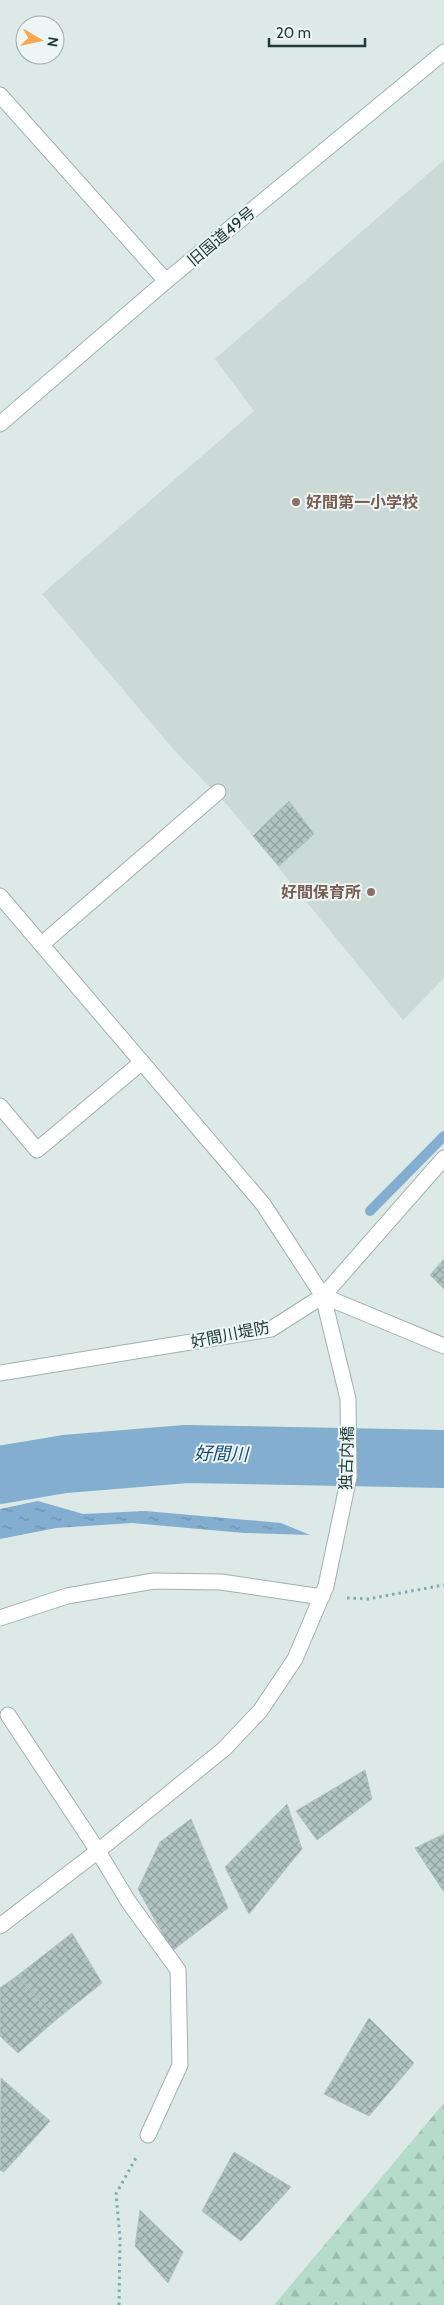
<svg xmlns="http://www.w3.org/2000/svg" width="444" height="2305" viewBox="0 0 444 2305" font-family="Cabin,'Noto Sans JP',sans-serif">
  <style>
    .built { fill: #cbd9d7 }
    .forest { fill: url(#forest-firs) }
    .water { fill: url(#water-ripples) }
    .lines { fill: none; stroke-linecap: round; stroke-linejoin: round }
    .stream { stroke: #83aed0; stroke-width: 10 }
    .river { stroke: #83aed0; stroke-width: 58 }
    .building { fill: url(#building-cross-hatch); stroke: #b0c3c0 }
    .lane-casing { stroke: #a0b0af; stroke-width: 17 }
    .street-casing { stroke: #a0b0af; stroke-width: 17 }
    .secondary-casing { stroke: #9cb5b3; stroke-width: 17 }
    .path { stroke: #7dadac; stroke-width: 3; stroke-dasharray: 2.5 4; stroke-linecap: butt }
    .lane { stroke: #fff; stroke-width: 15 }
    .street { stroke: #fff; stroke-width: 15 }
    .secondary { stroke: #fff; stroke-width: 15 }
    .education-dot { fill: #8d6e63; stroke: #edf6f4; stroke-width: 2 }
    .labels { text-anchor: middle; stroke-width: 4; stroke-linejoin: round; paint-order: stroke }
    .street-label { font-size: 16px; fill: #1f3838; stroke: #edf6f4 }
    .education-label { font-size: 16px; font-weight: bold; fill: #785e54; stroke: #edf6f4; text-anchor: start }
    .water-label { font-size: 18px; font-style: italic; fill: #194a74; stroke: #edf6f4 }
  </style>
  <defs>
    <pattern id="forest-firs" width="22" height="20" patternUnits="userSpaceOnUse" patternTransform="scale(1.25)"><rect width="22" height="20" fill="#b5dbcb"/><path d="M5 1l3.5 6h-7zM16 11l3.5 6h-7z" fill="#9bbdaf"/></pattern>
    <pattern id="water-ripples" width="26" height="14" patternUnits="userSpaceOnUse" patternTransform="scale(1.25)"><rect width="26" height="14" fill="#83aed0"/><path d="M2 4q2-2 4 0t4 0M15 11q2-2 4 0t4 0" fill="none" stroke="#6b8faa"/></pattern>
    <pattern id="building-cross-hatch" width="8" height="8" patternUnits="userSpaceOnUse" patternTransform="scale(1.25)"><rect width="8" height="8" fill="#b2c4c1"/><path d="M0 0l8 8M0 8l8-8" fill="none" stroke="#90a09e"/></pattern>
  </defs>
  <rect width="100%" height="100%" fill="#dde9e7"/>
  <path class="built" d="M444,160V978L403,1020L229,807L175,751L42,594L254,411L215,359Z"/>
  <path class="forest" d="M444,2103V2305H274Z"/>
  <path class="water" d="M38,1501L83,1514L145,1511L281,1523L310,1535L244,1533L132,1523L56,1528L0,1539V1509Z"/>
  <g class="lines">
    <path class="stream" d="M370,1211L444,1136"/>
    <path class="river" d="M0,1475L65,1464L186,1454L444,1459"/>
  </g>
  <path class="building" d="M289,801L314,834L279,866L253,836Z
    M444,1259V1289L430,1275Z
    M365,1770L372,1799L317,1840L296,1811Z
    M287,1804L302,1849L249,1914L225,1867Z
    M191,1819L228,1908L172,1951L138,1889L160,1842Z
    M444,1834V1892L415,1848Z
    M72,1933L102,1983L57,2019L17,1976Z
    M17,1976L57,2019L18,2053L0,2036V1988Z
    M369,2018L414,2063L369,2116L324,2094Z
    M1,2078L50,2121L4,2172L0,2170Z
    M234,2152L291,2187L241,2241L202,2211Z
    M140,2210L183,2252L168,2283L135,2246Z"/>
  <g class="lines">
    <defs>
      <path id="lane" d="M0,1106L37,1150L142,1062"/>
      <path id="street" d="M0,95L166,281
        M0,896L263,1204L323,1296L348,1399L349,1477L326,1586L295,1659L260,1711L224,1749L98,1851L0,1926
        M42,944L218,792
        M323,1296L444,1346
        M0,1373L271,1329L323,1296L444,1158
        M0,1618L67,1596L154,1581L221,1582L322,1597
        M8,1715L98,1851L128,1901L178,1970L180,2065L148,2135"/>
      <path id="secondary" d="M0,424L166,281L444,52"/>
    </defs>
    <use href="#lane" class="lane-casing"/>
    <use href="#street" class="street-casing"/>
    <use href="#secondary" class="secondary-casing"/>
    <path class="path" d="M347,1598L368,1599L444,1585
      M119,2305L120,2238L116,2194L137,2156"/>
    <use href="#lane" class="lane"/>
    <use href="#street" class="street"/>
    <use href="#secondary" class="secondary"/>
  </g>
  <g class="education-dot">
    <circle cx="296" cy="502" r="5"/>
    <circle cx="371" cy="892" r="5"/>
  </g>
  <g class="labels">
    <g class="street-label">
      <text transform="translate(221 236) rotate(-40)" y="6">旧国道49号</text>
      <text transform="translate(230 1334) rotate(-11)" y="6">好間川堤防</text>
      <text transform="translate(346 1458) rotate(-88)" y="6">独古内橋</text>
    </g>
    <g class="education-label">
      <text x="306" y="508">好間第一小学校</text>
      <text x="361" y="898" text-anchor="end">好間保育所</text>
    </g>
    <g class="water-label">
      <text transform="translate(221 1454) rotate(1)" y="6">好間川</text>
    </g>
  </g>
  <g transform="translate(40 40) rotate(99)"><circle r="24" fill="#edf6f4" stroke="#9baaa9"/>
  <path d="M0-4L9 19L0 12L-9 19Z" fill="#f3a851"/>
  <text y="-8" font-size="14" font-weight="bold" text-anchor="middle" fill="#1f3838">N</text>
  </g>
  <path d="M269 38v8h96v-8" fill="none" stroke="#1f3838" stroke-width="2.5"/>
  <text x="276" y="38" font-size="15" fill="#1f3838" stroke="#edf6f4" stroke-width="4" paint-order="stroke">20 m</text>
</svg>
